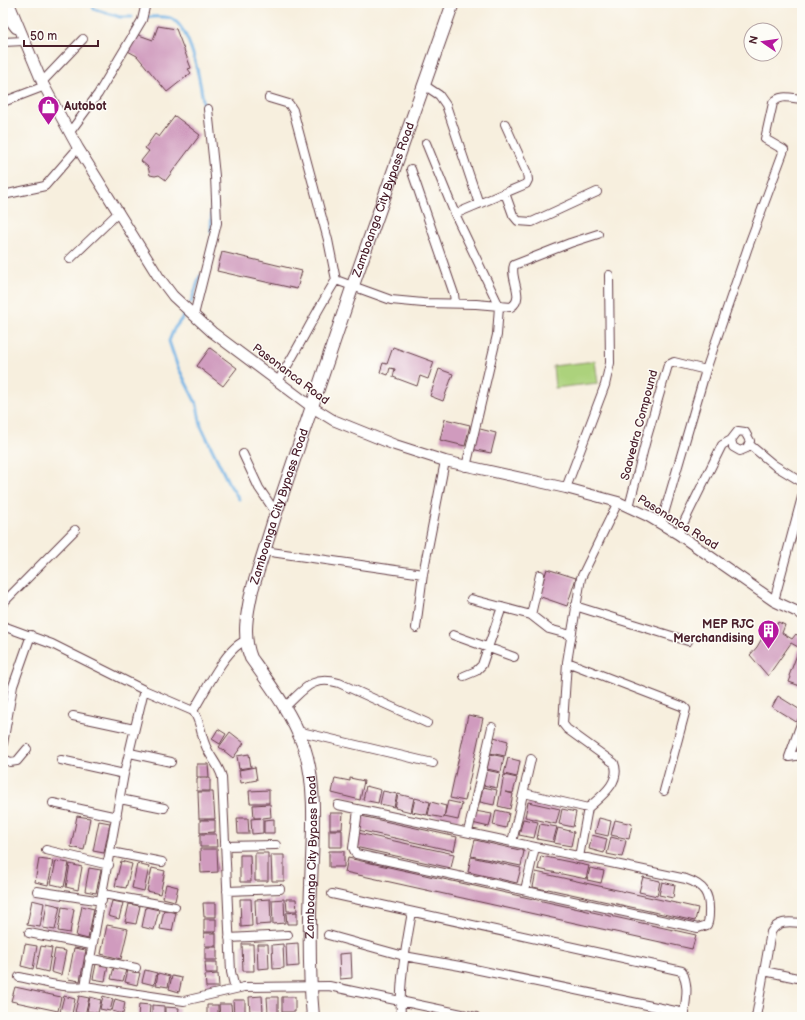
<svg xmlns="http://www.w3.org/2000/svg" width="805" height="1020" viewBox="0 0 805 1020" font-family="'Balsamiq Sans',sans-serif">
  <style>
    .green { fill: #acd27c; stroke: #7b7854 }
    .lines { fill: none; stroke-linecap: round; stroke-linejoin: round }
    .stream { stroke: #6fb1e4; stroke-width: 3 }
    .building { fill: #d09bbe }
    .minor-casing { stroke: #643e46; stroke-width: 10 }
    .tertiary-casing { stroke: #643e46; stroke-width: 12 }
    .secondary-casing { stroke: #643e46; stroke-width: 14 }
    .minor { stroke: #fff; stroke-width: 8 }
    .tertiary { stroke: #fff; stroke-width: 10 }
    .secondary { stroke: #fff; stroke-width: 12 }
    .labels { text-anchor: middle; stroke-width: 3; stroke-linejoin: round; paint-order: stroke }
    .poi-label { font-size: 12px; font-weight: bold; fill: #4a1f2b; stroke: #fdfcf7; text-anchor: start }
    .street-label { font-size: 12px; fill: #4a1f2b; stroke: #fdfcf7 }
  </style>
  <rect width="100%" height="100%" fill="#fdfcf7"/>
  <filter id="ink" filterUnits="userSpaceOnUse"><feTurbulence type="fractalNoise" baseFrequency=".025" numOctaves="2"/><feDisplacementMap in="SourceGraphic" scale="8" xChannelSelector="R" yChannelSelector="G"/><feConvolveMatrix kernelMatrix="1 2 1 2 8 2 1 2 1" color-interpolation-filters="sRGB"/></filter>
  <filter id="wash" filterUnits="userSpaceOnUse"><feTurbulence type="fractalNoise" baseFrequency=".012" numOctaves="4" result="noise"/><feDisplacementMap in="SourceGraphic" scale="16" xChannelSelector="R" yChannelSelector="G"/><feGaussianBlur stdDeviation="0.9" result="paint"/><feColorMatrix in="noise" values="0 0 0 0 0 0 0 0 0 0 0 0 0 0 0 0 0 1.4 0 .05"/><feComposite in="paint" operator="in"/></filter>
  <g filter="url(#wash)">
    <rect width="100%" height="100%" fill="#f7efde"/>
    <path class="green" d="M595,361L598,383L555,388L553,366Z"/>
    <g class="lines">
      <path class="stream" d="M92,3L94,9L120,17H132
        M146,17C153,17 164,16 170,18C193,27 202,92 205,115
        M211,232L212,198
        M191,302L200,276
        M186,313L174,329L169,341L177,365L197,405L201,426L228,482L239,499"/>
    </g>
    <g id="blocks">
      <path class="building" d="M158,26L176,29L191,68L188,69L191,73L167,92L137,56L126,50L136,34L153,40Z
        M175,116L200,135L166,180L159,175L155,176L150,175L148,167L141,161L149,151L145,148L155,134L159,137Z
        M222,252L302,271L297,289L217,271Z
        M393,347L434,362L428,379L420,376L417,386L393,377L395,369L390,368L388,375L380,372L383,363L387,364Z
        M210,348L237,368L223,386L197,366Z
        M439,369L453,374L443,401L430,396Z
        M445,419L470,425L465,446L440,440Z
        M476,428L496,433L491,453L471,449Z
        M547,569L576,578L567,606L538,596Z
        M778,622L785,625L782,633L792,639L796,634L802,640L798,647L791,643L768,676L750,655L757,647L769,626L775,628Z
        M799,649L802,650V681L800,686L789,682L791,677L789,676Z
        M778,696L802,711V716L798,723L772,707Z
        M468,715L483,718L465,801L450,798Z
        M218,729L226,734L220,744L212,739Z
        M230,732L244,743L233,758L219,747Z
        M494,737L508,741L505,756L490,753Z
        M249,754L251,767L239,769L237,756Z
        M490,754L504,757L501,772L487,769Z
        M508,758L520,761L517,777L504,774Z
        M197,764H208L209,777H197Z
        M255,767L257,780L241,783L239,770Z
        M486,770L500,773L497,788L483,785Z
        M504,775L517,778L513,793L505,792L513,794L510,809L498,806Z
        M197,778H210V791H197Z
        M335,778L350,781V778L364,781L360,800L332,793Z
        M366,786L381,790L378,803L363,800Z
        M483,787L497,790L494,805L480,802Z
        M269,790V803H250L249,791Z
        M383,791L397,794L394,807L380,804Z
        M198,792H213L215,819H199Z
        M398,794L414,798L411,812L395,808Z
        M415,798L430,802L427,815L412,812Z
        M448,801L462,804L458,820L444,817Z
        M431,802L446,806L444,818L428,815Z
        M528,802L560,809L556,824L525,817Z
        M270,804L271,817L263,818V833L252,834L251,819L261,818H254L253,805Z
        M562,809L576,812L573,827L559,824Z
        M496,810L509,813L506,828L493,825Z
        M475,811L492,814L489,827L472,823Z
        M330,813H343L342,829H330Z
        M77,816L90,818L84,850L71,847Z
        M361,816L457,837L454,851L358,830Z
        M237,818H248L249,834H238Z
        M599,818L611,821L608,836L595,833Z
        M274,819V833H264V820Z
        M523,819L538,822L534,838L519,835Z
        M200,820H215V832L200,833Z
        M615,820L632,824L629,839L611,835Z
        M99,821L110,823L104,853L93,851Z
        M540,824L557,827L553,842L537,839Z
        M558,828L574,832L571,846L554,843Z
        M329,830H342V847H329Z
        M358,833L454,854L451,868L355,847Z
        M200,834H216L217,847H200Z
        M592,835L607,839L604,853L589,849Z
        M611,837L626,841L622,857L607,854Z
        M475,840L524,851L521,866L471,856Z
        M200,849H217L218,872L201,873Z
        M329,851H344V867H329Z
        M255,853H268V881H255Z
        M240,855H250L251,882H240Z
        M271,855H284V881H272Z
        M541,856L589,866L586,879L538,869Z
        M471,857L521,868L517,883L468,872Z
        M348,858L696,935L692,949L345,872Z
        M39,859L53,861L48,885L35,882Z
        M56,861L69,863L64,887L51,884Z
        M121,861L132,864L126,888L115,886Z
        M70,864L82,867L78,890L66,887Z
        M137,864L149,867L144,891L132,888Z
        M89,868L101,870L96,893L85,891Z
        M152,868L165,871L160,894L147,891Z
        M590,868L604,871L601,883L587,880Z
        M536,872L698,908L695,921L548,889L547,890L533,887Z
        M643,877L660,881L657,896L639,892Z
        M662,882L675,885L673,898L659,895Z
        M166,884L178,887L175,901L163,898Z
        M240,899H251L252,926L241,927Z
        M270,899L271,924L256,925L255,900Z
        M284,899L285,923L273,924L272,900Z
        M286,899H296L297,911H287Z
        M32,900L44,903L40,927L27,925Z
        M112,901L123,903L119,919L108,916Z
        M47,903L60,906L55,930L43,928Z
        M203,903H216V917H204Z
        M129,904L140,906L136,924L125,922Z
        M82,906L94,909L88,939L76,936Z
        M62,907L74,909L70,933L58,931Z
        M146,907L159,910L154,930L142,927Z
        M164,910L176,913L172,931L160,929Z
        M297,912V924H287L286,913Z
        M204,919H216V932H204Z
        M107,925L128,929L121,959L101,954Z
        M204,933H216V946H205Z
        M298,943L299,966L287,967L286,944Z
        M25,944L37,946L33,969L21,966Z
        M242,944H253L254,971H243Z
        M257,944H268L269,968L258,969Z
        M283,944L284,968L273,969L272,945Z
        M41,946L52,948L48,972L36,969Z
        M205,947H217V960H205Z
        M74,948L86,950L80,981L68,979Z
        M55,949L66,951L61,975L51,972Z
        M351,953L352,978L340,979L339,954Z
        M205,962H217V973H206Z
        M96,964L108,966L105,981L93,979Z
        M114,967L126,970L123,981L111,979Z
        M128,970L140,973L137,985L125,982Z
        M145,970L157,973L154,985L142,982Z
        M158,973L170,976L168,987L156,985Z
        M218,974L219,987H206L205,975Z
        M172,976L182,978L179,992L169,989Z
        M15,987L61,997L58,1011L11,1001Z
        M64,996L75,999L72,1014L60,1012Z
        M79,996L89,998L85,1015L75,1012Z
        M103,996L113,999L110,1011L100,1009Z
        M262,996L263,1012L250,1013L249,997Z
        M90,997L101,1000L98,1013L87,1011Z
        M267,997H278V1013H268Z
        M282,997H295V1012H282Z
        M115,999L125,1002L123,1014L112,1011Z
        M233,1000H245V1015L234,1016Z
        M139,1004L150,1005L149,1017H138Z
        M219,1004H231L232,1017H220Z
        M152,1005L164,1006V1017H152Z
        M207,1005H218V1017H207Z
        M165,1007L179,1008L178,1017H165Z"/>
    </g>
  </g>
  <g filter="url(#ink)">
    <use href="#blocks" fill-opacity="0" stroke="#643e46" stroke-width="1"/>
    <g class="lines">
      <defs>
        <path id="minor" d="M3,42L24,41
          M42,82L83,39
          M424,85L439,95L446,105L479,204
          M269,98L289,104L293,110L328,240L336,280C315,313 299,348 278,381
          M3,102L45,86
          M70,132L98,94L142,20L146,3
          M426,143L455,214L499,306L497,335L466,467
          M411,169L454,294L455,303
          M505,193L513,215L518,221L532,222L597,192
          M3,195L45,186L78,148
          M455,214L526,184L528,180L527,173L505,124
          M70,259L119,212
          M336,280L391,300L423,303L476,304L511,307C526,298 509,278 514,265L570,243L598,234
          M194,315L217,223L215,176L208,109
          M750,445L774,465L802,482
          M243,454L259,488L276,513
          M566,488L605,385L610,363L609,275
          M629,507L646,440L668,365L674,362L706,370
          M661,524L706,370L748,247L784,150L765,139L773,103C780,94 791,98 802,99
          M678,534L722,445L731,440L738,431L745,432L750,441L747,448L740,451L733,447L731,440
          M264,551L423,574
          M471,599L531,615L549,629L571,635
          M774,601L802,497
          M3,603L75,530
          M575,606L688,641
          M531,615L540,575
          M3,626L52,644L144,690L193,711C201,721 200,732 205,744C209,756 219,765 222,777L231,972L235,989
          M416,628L423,574L445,461
          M453,635L514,657
          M567,662L684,707L686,709L664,791
          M464,676L476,671L482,665L502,607
          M285,707C304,690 311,675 339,683L427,723
          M193,711C204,694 227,645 246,641
          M73,716L134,729
          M802,721L789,757L802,755
          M297,731L433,763
          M3,744L13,686L31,635
          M130,753L171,762
          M3,758L10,762L17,761L27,749
          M61,760L124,774
          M524,793L588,808L579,857
          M120,799L164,808
          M53,803L117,817
          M338,805L686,879C704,885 710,894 709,913C709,917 709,921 707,925L698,928L356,854L353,848L358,810
          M588,808C600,797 622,782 614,763L567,729L563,724L567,662L581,578L618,502
          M468,832L492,727
          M512,842L531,759
          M225,846L276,845
          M46,850L109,865
          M111,852L162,862
          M525,890L535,847
          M37,891L102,901
          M227,891L280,889
          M103,894L175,907
          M332,894L682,971C690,988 685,1000 684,1017
          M29,933L91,945
          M328,935L404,956L460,966L685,1013
          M229,938L288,935
          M89,958L136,968
          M764,971L802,979
          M19,977C40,981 63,989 85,986L124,774L144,690
          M85,986L184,1001L244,987L329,986L476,1017
          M401,1017C399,982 406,946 412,912
          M756,1017L771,932C778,920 789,922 802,923"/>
        <path id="tertiary" d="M9,3L42,82L78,148L158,276L173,296L212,332L312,407L333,420L395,445L445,461L566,488L618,502L648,516L678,534L774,601L802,614
          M3,11L16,28"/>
        <g id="secondary">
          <path id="s1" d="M313,1017C309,973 309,930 311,886C312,843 318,788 304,747C292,714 271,686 251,658C242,636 247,613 252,590L276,513L352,288L453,3"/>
        </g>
      </defs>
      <use href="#minor" class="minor-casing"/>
      <use href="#tertiary" class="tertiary-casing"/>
      <use href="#secondary" class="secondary-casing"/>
      <use href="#minor" class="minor"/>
      <use href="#tertiary" class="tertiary"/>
      <use href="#secondary" class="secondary"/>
    </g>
  </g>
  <defs>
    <symbol id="shop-pin" viewBox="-11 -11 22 30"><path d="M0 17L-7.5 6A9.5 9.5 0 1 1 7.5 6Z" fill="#b5179e" stroke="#fdfcf7"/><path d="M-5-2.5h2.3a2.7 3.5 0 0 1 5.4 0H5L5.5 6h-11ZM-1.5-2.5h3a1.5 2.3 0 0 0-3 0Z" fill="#fff"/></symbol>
    <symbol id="building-pin" viewBox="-11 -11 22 30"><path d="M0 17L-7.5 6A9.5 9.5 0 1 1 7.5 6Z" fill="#b5179e" stroke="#fdfcf7"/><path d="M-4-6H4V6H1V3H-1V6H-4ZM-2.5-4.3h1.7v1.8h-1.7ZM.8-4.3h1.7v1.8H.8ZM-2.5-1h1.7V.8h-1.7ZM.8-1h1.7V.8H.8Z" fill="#fff"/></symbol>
  </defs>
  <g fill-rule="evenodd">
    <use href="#shop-pin" x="36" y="94" width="25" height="34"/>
    <use href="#building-pin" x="756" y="618" width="25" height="34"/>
  </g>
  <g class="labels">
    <g class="poi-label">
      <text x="64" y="110">Autobot</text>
      <text x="754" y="628" text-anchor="end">MEP RJC<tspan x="754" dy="14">Merchandising</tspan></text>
    </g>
    <g class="street-label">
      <text dy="4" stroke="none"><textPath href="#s1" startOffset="856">Zamboanga City Bypass Road</textPath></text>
      <text transform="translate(291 374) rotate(37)" y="4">Pasonanca Road</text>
      <text transform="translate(639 425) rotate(-75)" y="4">Saavedra Compound</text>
      <text dy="4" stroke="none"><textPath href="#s1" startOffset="532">Zamboanga City Bypass Road</textPath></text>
      <text transform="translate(678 522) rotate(32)" y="4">Pasonanca Road</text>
      <text dy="4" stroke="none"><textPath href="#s1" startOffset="160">Zamboanga City Bypass Road</textPath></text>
    </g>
  </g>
  <rect width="805" height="1020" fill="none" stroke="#fdfcf7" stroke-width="16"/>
  <g transform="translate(763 42) rotate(283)"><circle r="19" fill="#fdfcf7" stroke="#b5a4a5"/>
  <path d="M0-3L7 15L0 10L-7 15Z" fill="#b5179e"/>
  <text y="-6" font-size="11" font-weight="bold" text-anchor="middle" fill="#4a1f2b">N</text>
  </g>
  <path d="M24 40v6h74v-6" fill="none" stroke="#4a1f2b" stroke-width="2"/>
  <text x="30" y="40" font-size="12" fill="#4a1f2b" stroke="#fdfcf7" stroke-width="3" paint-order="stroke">50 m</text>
</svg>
